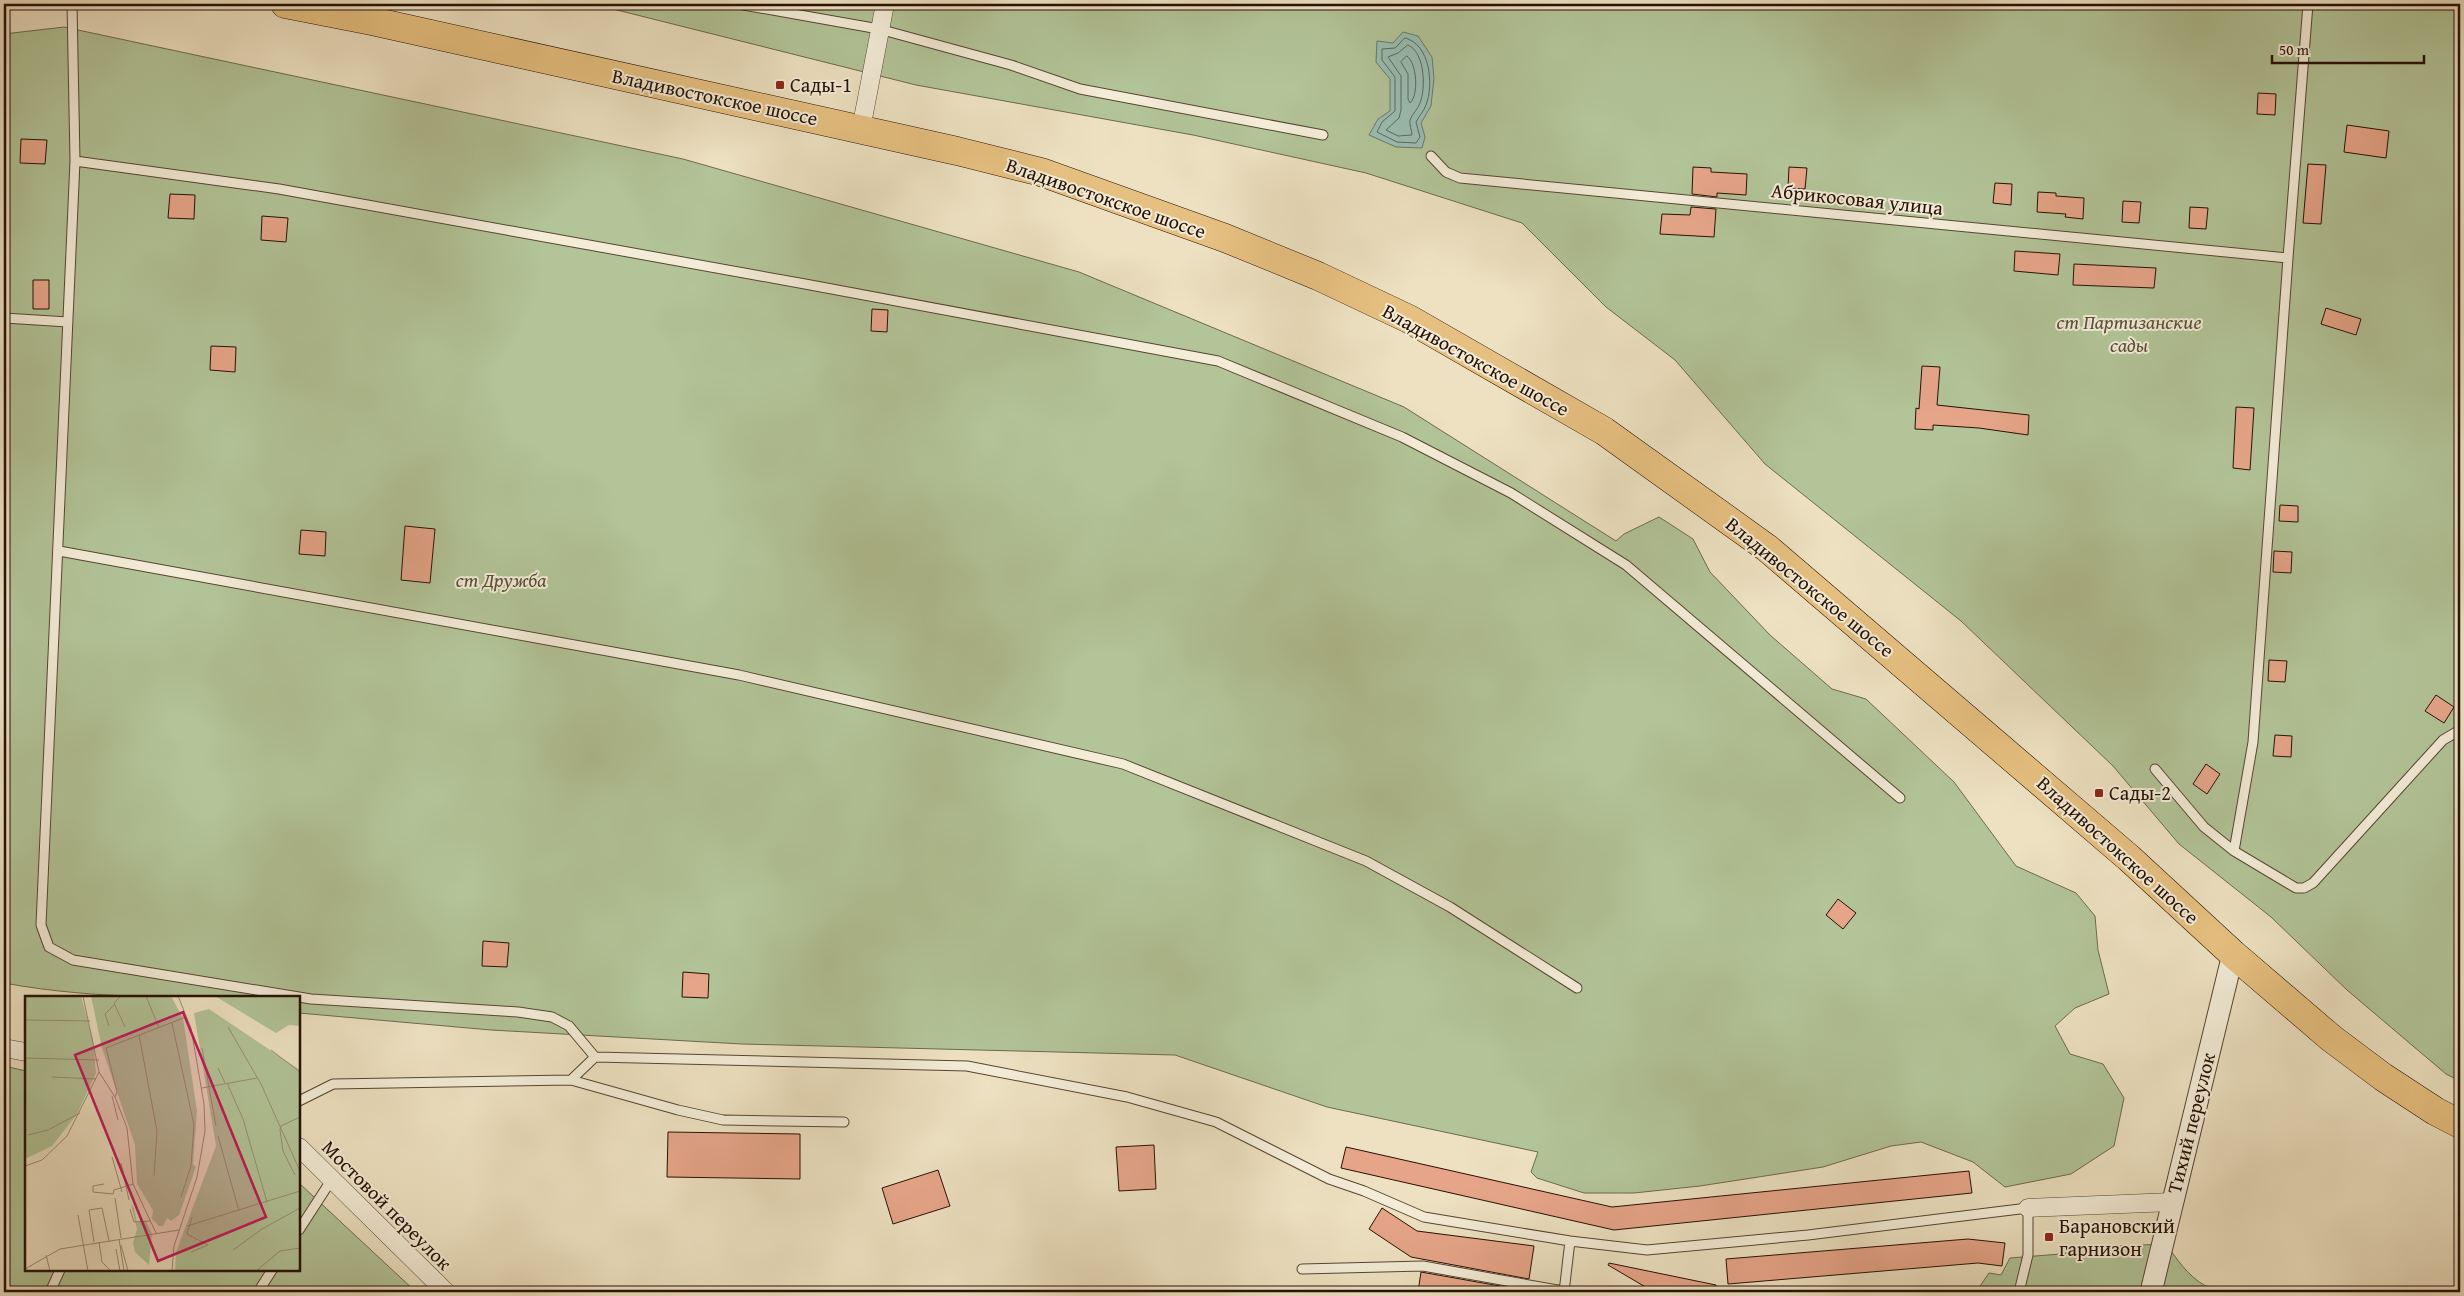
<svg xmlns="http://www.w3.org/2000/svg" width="2464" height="1296" viewBox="0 0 2464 1296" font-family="'Gentium Book Plus',serif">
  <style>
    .green { fill: #b2c498; stroke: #6c6a4e }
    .water { fill: #99beb3; stroke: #6b786d }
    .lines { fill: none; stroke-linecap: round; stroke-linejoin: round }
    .shore { stroke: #60675c; stroke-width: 1 }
    .building { fill: #e6a589; stroke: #261004 }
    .service-casing { stroke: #584433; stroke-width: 11 }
    .minor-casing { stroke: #584433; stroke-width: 19 }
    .tertiary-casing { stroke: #584433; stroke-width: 23 }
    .trunk-casing { stroke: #261004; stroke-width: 29 }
    .service { stroke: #f3ecd7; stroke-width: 9 }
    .minor { stroke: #f3ecd7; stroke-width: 18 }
    .tertiary { stroke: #f3ecd7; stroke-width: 21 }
    .trunk { stroke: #e6c080; stroke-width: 28 }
    .poi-dot { fill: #8f2418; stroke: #f3ecd7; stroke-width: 2 }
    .labels { text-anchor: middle; stroke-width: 4; stroke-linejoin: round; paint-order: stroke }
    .poi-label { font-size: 20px; fill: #261004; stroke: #f3ecd7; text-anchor: start }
    .street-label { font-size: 20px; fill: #261004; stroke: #f3ecd7 }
    .park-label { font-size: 20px; font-style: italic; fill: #574f38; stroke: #f3ecd7 }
    .inset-road { fill: none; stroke: #9d8d75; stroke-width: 1 }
    .view { fill: #c2185b; fill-opacity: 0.15; stroke: #c2185b; stroke-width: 2.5 }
    .inset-edge { fill: none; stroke: #261004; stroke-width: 2.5 }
  </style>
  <rect width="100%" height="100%" fill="#ede1c1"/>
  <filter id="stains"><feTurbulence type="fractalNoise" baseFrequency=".004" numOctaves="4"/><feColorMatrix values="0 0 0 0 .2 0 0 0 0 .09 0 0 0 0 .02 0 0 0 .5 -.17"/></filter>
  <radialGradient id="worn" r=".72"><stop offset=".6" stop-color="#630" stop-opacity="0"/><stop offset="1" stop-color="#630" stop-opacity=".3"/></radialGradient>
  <path class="green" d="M593,4H2460V1081L2446,1074L2347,990L2271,917L2179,844L2113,766L1961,621L1765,464L1675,360L1606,307L1522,223L1366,173L1193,135L916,85Z
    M64,27L683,159L1079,272L1404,407L1616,541L1624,534L1659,517L1693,539L1710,572L1770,635L1832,689L1866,699L1954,782L2016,866L2076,893L2095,916L2098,950L2109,994L2075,1008L2055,1026L2070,1054L2103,1064L2124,1098L2114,1146L2071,1174L2005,1187L1973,1162L1921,1142L1891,1146L1823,1167L1700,1186L1634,1193H1584L1537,1178L1531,1172L1538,1152L1327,1107L1175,1055L742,1044L491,1030L299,1013V997C200,997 101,1001 4,983V34Z
    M4,1066L26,1071V1270H299V1183L416,1292H4Z
    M2166,1244C2176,1258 2188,1276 2204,1285C2209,1288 2234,1289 2243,1292H1976L1989,1273L2001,1275L2010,1258L2061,1254L2094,1247Z"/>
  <path class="water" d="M1403,32L1418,36L1432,57L1434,78L1431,106L1421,123L1425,137L1422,148L1396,147L1369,135L1378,119L1390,111V79L1376,62L1377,41L1393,43Z"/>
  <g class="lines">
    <path class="shore" d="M1405,38C1430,44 1434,84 1426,105C1424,111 1419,116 1416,122L1420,137L1416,143L1397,142L1377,132L1382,122L1395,111V77L1382,60V49L1395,48Z
      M1408,45C1425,52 1426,88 1420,103C1418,109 1412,114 1410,120C1409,125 1412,130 1412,135L1398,136L1386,130L1399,118L1401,110V76L1388,57L1398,53Z
      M1407,56C1417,63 1419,95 1410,103L1408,99V74L1401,62Z"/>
  </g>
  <path class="building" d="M2258,93L2276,94L2275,115L2257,114Z
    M2347,125L2389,131L2386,158L2344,152Z
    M21,139L47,140L45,164L20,163Z
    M2308,164L2326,165L2321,224L2303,223Z
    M1693,167L1711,168V172L1747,174L1746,195L1717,193V197L1692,194Z
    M1789,167L1807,168L1805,189L1788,188Z
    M1995,183L2012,184L2011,205L1993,203Z
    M2038,192L2056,193V196L2084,198L2083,219L2065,217L2066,214L2037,212Z
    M170,194L195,195L194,219L168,218Z
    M2123,201L2141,202L2139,223L2122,222Z
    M1691,207L1716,209L1714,237L1660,234L1662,214L1690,215Z
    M2190,207L2208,208L2206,229L2189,228Z
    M262,216L288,218L286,242L261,240Z
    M2015,251L2060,254L2058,275L2014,271Z
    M2074,264L2156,268L2154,288L2073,285Z
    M33,280H49V309H33Z
    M2326,308L2361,319L2356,335L2321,324Z
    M872,309L888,310L887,332L871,331Z
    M211,346L236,347L235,372L210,370Z
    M1922,366L1940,367L1937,405L2029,415L2028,435L1979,428L1933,425V430L1915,429L1916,408L1919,409Z
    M2236,407L2254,408L2250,470L2233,468Z
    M2280,505L2298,506V522L2279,521Z
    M405,526L435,529L430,583L401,580Z
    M301,530L326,532L325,556L299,554Z
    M2274,551L2292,552L2291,573L2273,572Z
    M2269,660L2287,661L2285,682L2268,681Z
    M2436,695L2454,707L2444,723L2425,711Z
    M2275,735L2292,736L2291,757L2273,756Z
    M2206,764L2220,774L2207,794L2193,784Z
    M1838,899L1856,913L1843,929L1826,915Z
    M483,941L509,943L507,967L482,966Z
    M683,972L709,974L708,998L682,997Z
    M668,1132L800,1134V1179L667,1177Z
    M1154,1145L1156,1189L1119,1191L1116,1147Z
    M1346,1147L1612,1207L1969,1171L1972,1193L1614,1230L1341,1168Z
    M938,1170L950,1206L893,1224L882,1188Z
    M1382,1208L1417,1231L1534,1246L1529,1279L1411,1257L1369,1229Z
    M1968,1239L2005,1243L2002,1266L1978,1263L1728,1284L1726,1259Z
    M1609,1263L1716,1285L1715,1292H1654L1608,1265Z
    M1421,1272L1528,1291L1527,1292H1418Z"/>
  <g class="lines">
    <defs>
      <path id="service" d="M72,4L75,161L41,925L49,947L73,960L311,999L518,1012L552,1017L569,1026L595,1057
        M738,4L879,29L1011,65L1080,89L1323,135
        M1431,156L1446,172L1460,178L2288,258
        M75,161L279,189L805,284L1218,361L1402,437L1511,493L1626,565L1900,798
        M4,318L68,322
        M59,551L739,675L1123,764L1366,861L1450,907L1577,988
        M2155,769L2204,827L2234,851L2296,888H2304L2313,883L2443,740L2460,730
        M2234,851L2253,742L2288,258L2308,4
        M571,1080L678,1110L723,1120L844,1122
        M299,1101L333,1084L571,1080L595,1057L967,1066L1127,1097L1216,1122L1329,1179L1364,1191L1424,1217L1570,1241L1647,1250L1808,1235L2028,1208V1255L2019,1292
        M299,1230L332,1179
        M1302,1269L1423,1266L1569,1292
        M50,1292L60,1270
        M258,1292L272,1270
        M1564,1292L1570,1241"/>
      <path id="minor" d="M861,129L885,4
        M4,1048L26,1052
        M299,1147L446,1292
        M2028,1208L2172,1202"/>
      <path id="tertiary" d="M2151,1292L2233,954"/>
      <path id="trunk" d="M285,4L372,21L957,151L1041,172L1225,238L1318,276L1409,319L1604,431L1767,548L2129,858L2233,954L2331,1038L2383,1077L2435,1111L2460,1124"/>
    </defs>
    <use href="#service" class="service-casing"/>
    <use href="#minor" class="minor-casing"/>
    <use href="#tertiary" class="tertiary-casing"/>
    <use href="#trunk" class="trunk-casing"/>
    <use href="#service" class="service"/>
    <use href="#minor" class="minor"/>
    <use href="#tertiary" class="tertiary"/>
    <use href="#trunk" class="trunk"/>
  </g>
  <g class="poi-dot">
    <rect x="775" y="80" width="10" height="10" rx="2.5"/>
    <rect x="2094" y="788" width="10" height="10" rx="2.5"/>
    <rect x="2044" y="1232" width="10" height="10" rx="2.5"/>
  </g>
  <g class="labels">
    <g class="poi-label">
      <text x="790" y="92">Сады-1</text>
      <text x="2109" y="800">Сады-2</text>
      <text x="2059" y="1233">Барановский<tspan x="2059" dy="23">гарнизон</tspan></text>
    </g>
    <g class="street-label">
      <text transform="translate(715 97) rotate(12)" y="7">Владивостокское шоссе</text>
      <text transform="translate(1106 198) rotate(19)" y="7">Владивостокское шоссе</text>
      <text transform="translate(1857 199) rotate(6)" y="7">Абрикосовая улица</text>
      <text transform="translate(1476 360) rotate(29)" y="7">Владивостокское шоссе</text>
      <text transform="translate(1810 587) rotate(39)" y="7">Владивостокское шоссе</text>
      <text transform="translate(2118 850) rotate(42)" y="7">Владивостокское шоссе</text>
      <text transform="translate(2191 1123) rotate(-76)" y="7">Тихий переулок</text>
      <text transform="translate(387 1205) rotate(45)" y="7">Мостовой переулок</text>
    </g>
    <g class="park-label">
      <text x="2129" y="329">ст Партизанские<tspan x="2129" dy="23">сады</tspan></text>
      <text x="501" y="587">ст Дружба</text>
    </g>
  </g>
  <g transform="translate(25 996)">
    <rect width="275" height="275" fill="#ede1c1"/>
    <path d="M0,0H56L68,43L71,77L52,118L27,150L0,163ZM66,0H146L158,22L172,115L168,168L171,171L154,219L146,225L142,222L138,230H134L127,223L128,214L112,188L110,149L77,52ZM190,0H275V30L264,29L251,37ZM184,13L275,74V275H150L151,256L191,150L169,17ZM106,208L109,212L112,227L115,224L121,225L127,238L124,269L110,256L108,247L112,233Z" fill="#b2c498"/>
    <path class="inset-road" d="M96,0L89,7L100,31M121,0L134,32M0,24L65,25M147,27L169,129L166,170L156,201M84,30L80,18L89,9M203,31L236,88L275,175M114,39L132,135L129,180M177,52L191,130M246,54L275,76M0,62L74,64M193,72L200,87M74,76L90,101L102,132L108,188L131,237M27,81L71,83M202,87L218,123L242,206M177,92L232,82M87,100L93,124M90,101L92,96L81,52L161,21M3,139L23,134L55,117M193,140L214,215M87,161L97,196M96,167L104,204M0,170L17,164L42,140L74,76L58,0M270,179L258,155L255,134L256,130L275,121M79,188L68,190V196L88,198L89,194L108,188M90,202L96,242M105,213L109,226L126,225M53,219L63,275M162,230L275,195M94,243L99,275M69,246L64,214L77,212L84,245M74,246L77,266L86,275M96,249L103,275M91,253L95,275M208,254L237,233L275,212M166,256L183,249L162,238L167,221M21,259L25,275M0,273L35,253L154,234M147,275L149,250L172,181L180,135L179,108L166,32L153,0M231,275L255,255L275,252"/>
    <path class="view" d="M158,16L241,221L133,265L50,59Z"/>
    <rect width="275" height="275" class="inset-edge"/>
  </g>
  <rect width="2464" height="1296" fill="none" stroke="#ede1c1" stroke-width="20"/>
  <rect x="5" y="5" width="2454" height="1286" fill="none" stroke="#261004" stroke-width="2.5"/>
  <rect x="10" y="10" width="2444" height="1276" fill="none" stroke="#261004"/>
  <path d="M2272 55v8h152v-8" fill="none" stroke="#261004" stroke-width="2.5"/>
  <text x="2279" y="55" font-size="15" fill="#261004" stroke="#f3ecd7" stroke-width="4" paint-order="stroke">50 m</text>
  <rect width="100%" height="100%" filter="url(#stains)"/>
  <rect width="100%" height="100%" fill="url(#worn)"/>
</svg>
